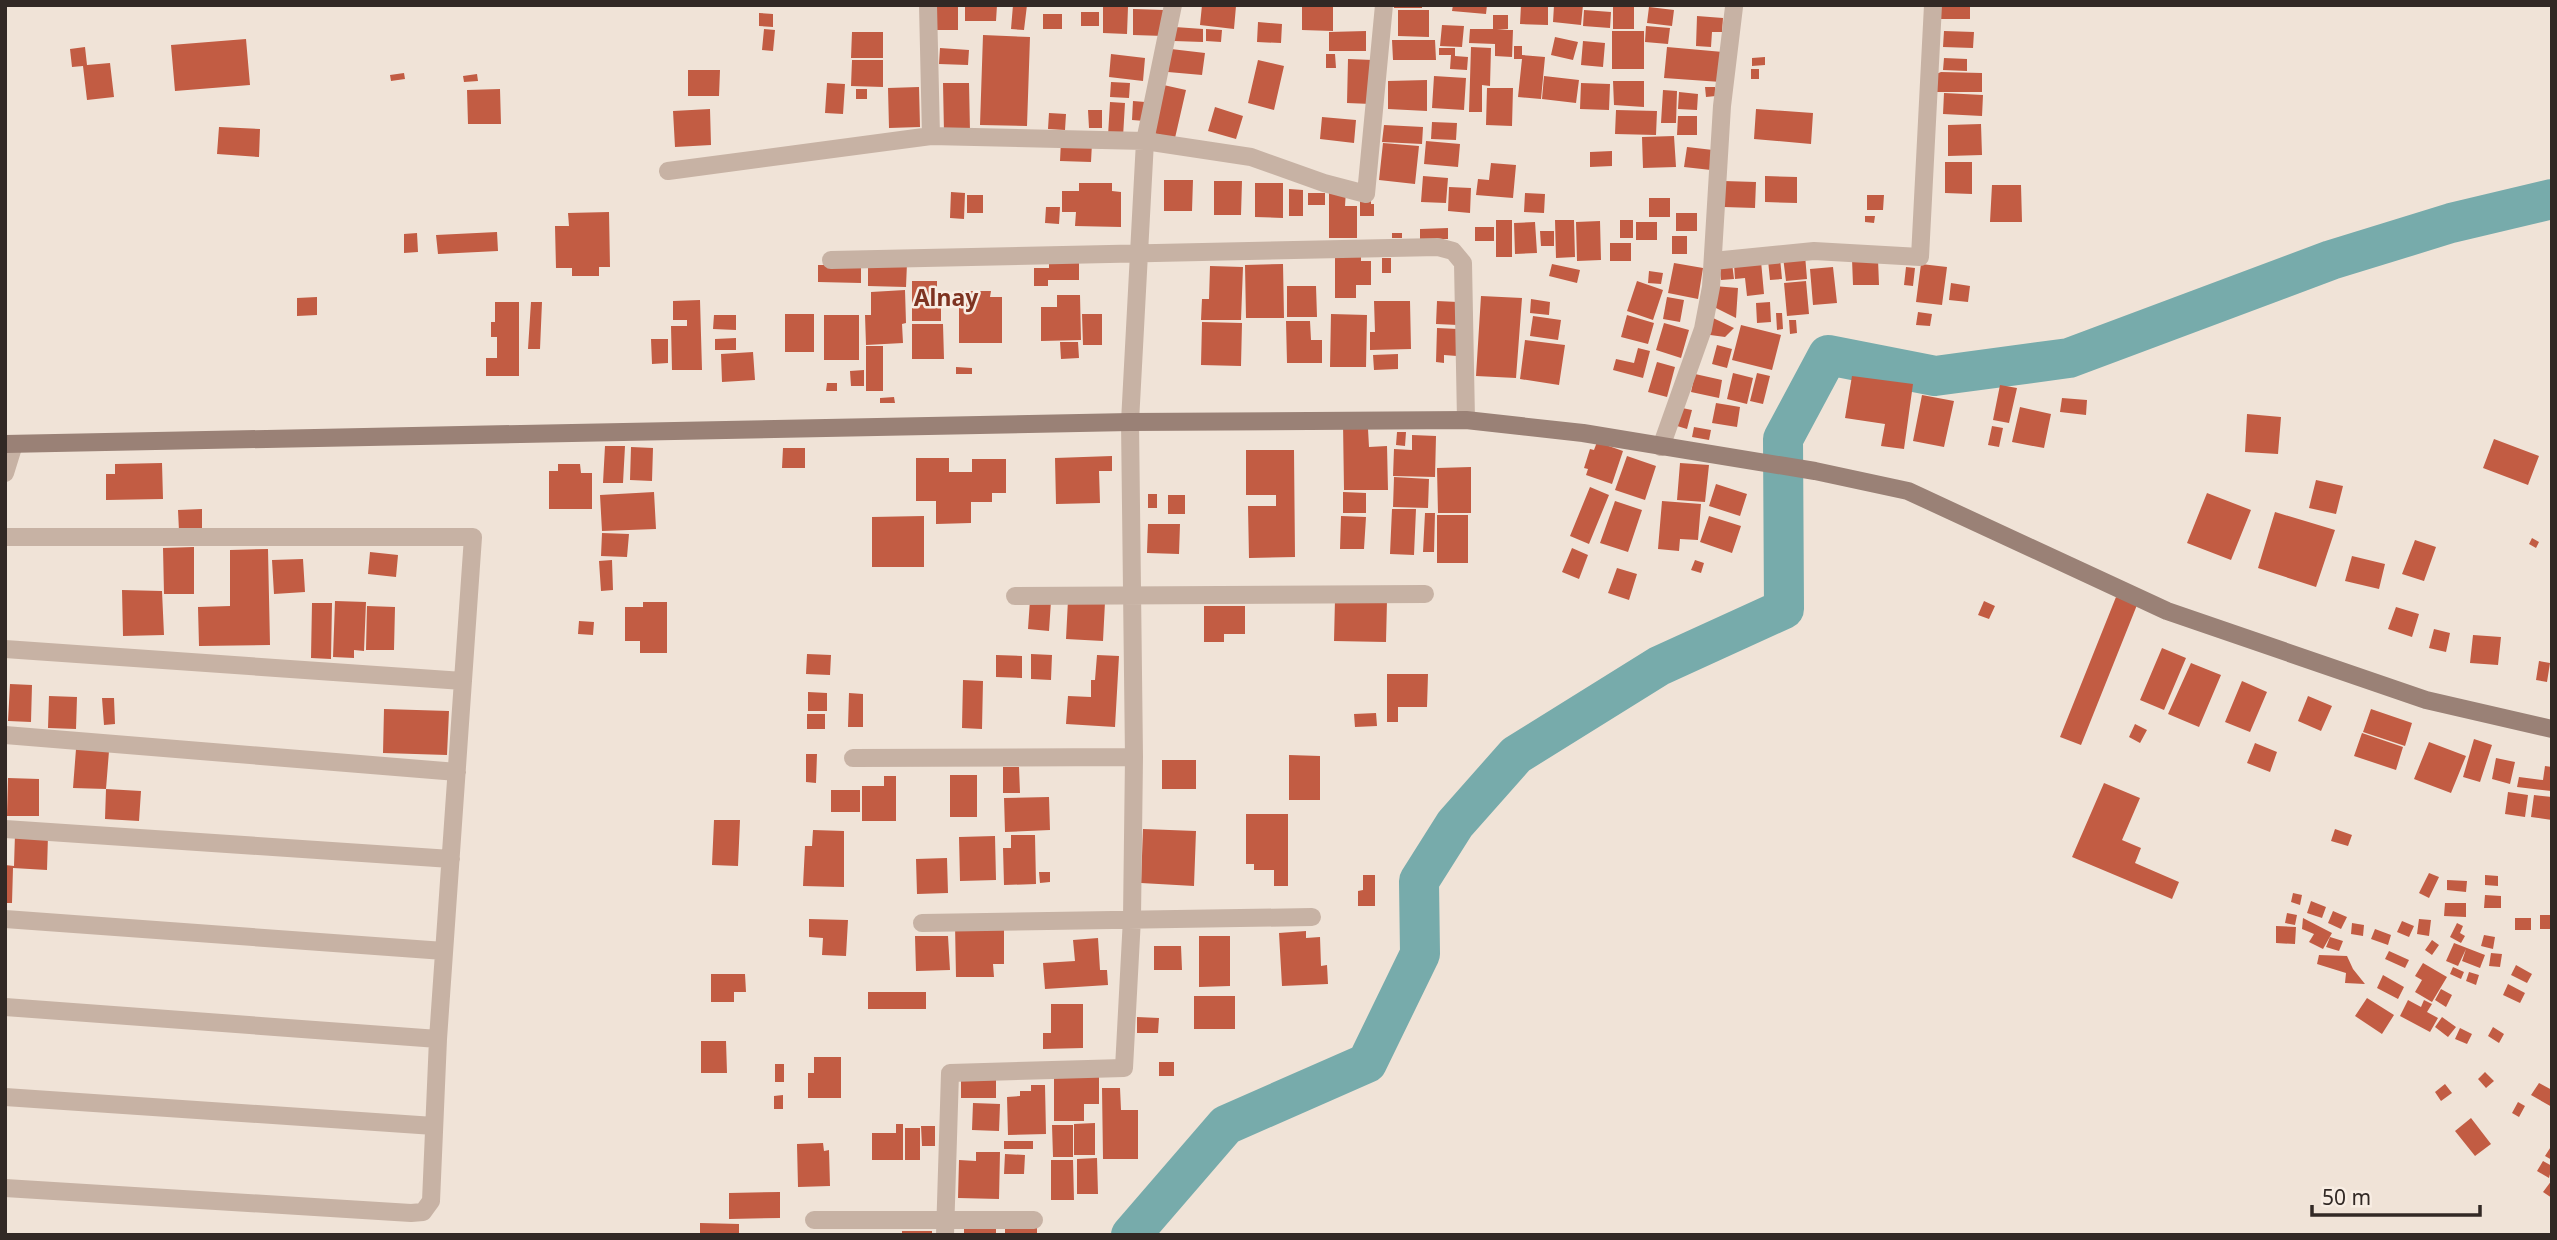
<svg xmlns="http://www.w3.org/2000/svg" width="2557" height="1240" viewBox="0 0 2557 1240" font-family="'Noto Sans',sans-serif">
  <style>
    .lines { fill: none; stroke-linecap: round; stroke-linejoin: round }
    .river { stroke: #77abab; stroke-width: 40 }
    .building { fill: #c25c43 }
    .minor { stroke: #c7b2a4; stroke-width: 18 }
    .secondary { stroke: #9a8176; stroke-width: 18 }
    .labels { text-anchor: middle; stroke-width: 5; stroke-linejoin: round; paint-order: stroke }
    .quarter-label { font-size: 23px; font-weight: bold; fill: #7e3321; stroke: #f8ede3 }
  </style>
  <rect width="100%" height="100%" fill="#f0e3d7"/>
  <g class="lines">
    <path class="river" d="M1131,1235L1226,1125L1367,1063L1420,954L1419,881L1455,824L1516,755L1659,666L1784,609L1783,439L1828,355L1935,376L2069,358L2331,260L2451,223L2552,199"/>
  </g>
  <path class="building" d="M935,5H958V30H935Z
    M965,5H997L996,21H965Z
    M1013,5H1027L1024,30L1011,29Z
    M1202,5L1236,6L1234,29L1200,25Z
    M1302,5H1333V31L1302,30Z
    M1394,5H1422V8H1394Z
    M1453,5H1487L1486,14L1452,11Z
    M1521,5H1548V25L1520,24Z
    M1554,5H1583L1581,25L1553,22Z
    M1613,5H1634V29H1613Z
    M1939,5H1970V19H1939Z
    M1103,6L1128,7L1127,34L1103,33Z
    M1649,7L1674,10L1672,26L1647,23Z
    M1133,9L1164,10V36L1133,35Z
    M1398,10H1429V37L1398,36Z
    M1584,10L1611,12L1610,28L1583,26Z
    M1081,12H1099V26H1081Z
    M759,13L773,14V27L759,26Z
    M1043,14H1062V29H1043Z
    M1493,15H1508V29L1497,30H1513L1512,57L1495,56V44L1469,43L1470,29H1493Z
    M1697,16L1723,18L1722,32H1712L1711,47L1696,46Z
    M1258,22L1282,24L1281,43L1257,42Z
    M1442,25L1464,26L1462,47L1440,46Z
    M1646,26L1670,28L1668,44L1645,42Z
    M1175,27L1203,29V42L1174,41Z
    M764,29L775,30L773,51L762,50Z
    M1206,29L1222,30L1221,42L1206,41Z
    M1366,31V51H1329V32Z
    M1612,31H1644V69H1612Z
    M1944,31L1974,32L1973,48L1943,47Z
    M852,32H883V58H851Z
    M983,35L1030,37L1027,126L980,125Z
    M1555,37L1578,42L1573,60L1551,55Z
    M246,39L250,85L175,91L171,45Z
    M1392,40H1435L1436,60H1393Z
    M1583,41L1605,43L1603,67L1581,65Z
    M1514,46H1522V55L1545,57L1541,99L1518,97L1522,59H1514Z
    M85,47L87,65L110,63L114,97L87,100L83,66L72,67L70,49Z
    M1471,47L1491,48L1490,86L1482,85V112H1469Z
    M1667,47L1723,52L1721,82L1664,78Z
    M940,48L969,50L968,65L939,64Z
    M1439,48H1455V56L1468,57L1467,70L1450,69L1451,55H1439Z
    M1171,49L1205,53L1202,75L1168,72Z
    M1111,54L1145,58L1143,81L1109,77Z
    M1326,54H1335L1336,68H1326Z
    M1765,57V65L1752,66V58Z
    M1944,58L1967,59V71L1943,70Z
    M1348,59L1373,60L1371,104L1347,103Z
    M852,60H883V87L851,86Z
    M1258,60L1284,66L1274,110L1248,103Z
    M1751,69H1759V79H1751Z
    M688,70H720L719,96H688Z
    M1941,72L1982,73V92H1933L1934,75Z
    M404,73L405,79L391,81L390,75Z
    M477,74L478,81L464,82L463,76Z
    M1434,76L1466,78L1464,110L1432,108Z
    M1544,76L1579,80L1576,103L1542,99Z
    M1427,80V111L1388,109V81Z
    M1613,81H1644V107L1614,105Z
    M1111,82L1130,83L1129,98L1110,97Z
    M827,83L845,84L843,114L825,113Z
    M943,83H969L970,132L944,133Z
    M1581,83L1610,84L1609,110L1580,109Z
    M1159,84L1186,90L1175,138L1148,132Z
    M919,87L920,127L889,128L888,88Z
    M1705,87H1715L1716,96L1706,97Z
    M1487,88H1513L1512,126L1486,125Z
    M500,89L501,124H468L467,90Z
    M856,89H867V99H856Z
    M1663,90L1677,91L1676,123H1661Z
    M1679,92L1698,94L1697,110L1678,109Z
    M1944,93L1983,95L1982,116L1943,114Z
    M1133,101L1145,102V121L1132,120Z
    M1110,102L1125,103L1123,137L1108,136Z
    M1215,107L1243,116L1236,139L1208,131Z
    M710,109L711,145L675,147L673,111Z
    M1756,109L1813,113L1811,144L1754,139Z
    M1088,110H1102V128H1089Z
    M1616,110L1657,111L1656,135L1615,134Z
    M1049,113L1066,114L1065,130L1048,129Z
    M1678,116H1697V135H1677Z
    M1322,117L1356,120L1354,143L1320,139Z
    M1432,122L1457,123L1456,140L1431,139Z
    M1981,124L1982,155L1948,156V125Z
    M1384,125L1423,127L1422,144L1382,142Z
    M219,127L260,129L259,157L217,154Z
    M1674,136L1676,167L1643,168L1642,137Z
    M1061,141L1092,143L1091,162L1060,161Z
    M1426,141L1460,144L1458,167L1424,164Z
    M1383,143L1419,146L1415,184L1379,180Z
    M1687,147L1713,150L1711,170L1684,167Z
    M1612,151V166L1590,167V152Z
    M1945,162H1972V194L1945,193Z
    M1491,163L1516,165L1513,198L1476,195L1478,179L1489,180Z
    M1423,176L1448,178L1446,203L1421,202Z
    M1765,176L1797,177V203L1765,202Z
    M1164,180H1193L1192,211H1164Z
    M1214,181H1242L1241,215H1214Z
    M1724,181L1756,182L1755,208L1724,207Z
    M1079,183H1112V191L1121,192V227L1075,226L1076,212H1062V191H1079Z
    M1255,183H1283V218L1255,217Z
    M1992,185H2021L2022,222H1990Z
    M1449,187L1471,188L1470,213L1448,211Z
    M1289,189L1303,190V216H1289Z
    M1329,190H1346L1345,206H1357V238H1329Z
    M951,192L965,193L964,219L950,218Z
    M1308,193H1325V205H1308Z
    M1525,193L1545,194L1544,213L1524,212Z
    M967,195H983V213H967Z
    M1867,195H1884L1883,210H1867Z
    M1360,198L1371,199V204H1374V216H1360Z
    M1649,198H1670V217H1649Z
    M1046,207H1060L1059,224L1045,223Z
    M609,212L610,267H599V276H572V268H556L555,226H569L568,213Z
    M1676,213H1697V231H1676Z
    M1865,216H1875L1874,223L1865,222Z
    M1496,220H1512V257H1496Z
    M1555,220H1574L1575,257L1556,258Z
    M1620,220H1633V238H1620Z
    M1600,221L1601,260L1577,261L1576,222Z
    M1535,222L1537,253L1515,254L1514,223Z
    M1636,222H1657V240H1636Z
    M1475,227H1494V241H1475Z
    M1448,228V239H1432L1420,244V229Z
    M1540,231H1554V246H1541Z
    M497,232L498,251L438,254L436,235Z
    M417,233L418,252L404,253V234Z
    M1392,233H1402V238H1392Z
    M1672,236H1687V254H1672Z
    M1610,243H1631V261H1610Z
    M1335,253H1361V261H1371V285H1356V298H1335Z
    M1805,255L1807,279L1786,281L1783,257Z
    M1382,258H1391V273H1382Z
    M1780,258L1782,279L1770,280L1768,260Z
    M1852,259H1878L1879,285H1853Z
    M1049,260H1079V280H1048V286H1034V268H1049Z
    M1761,261L1764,294L1747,296L1745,278L1735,279L1734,264Z
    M868,262L907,263L906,287L868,286Z
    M1674,263L1703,268L1698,299L1668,293Z
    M1732,263L1734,279L1721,280L1719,265Z
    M1283,264L1284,318H1246L1245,265Z
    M1552,264L1580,270L1577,283L1549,276Z
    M1921,264L1947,267L1942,305L1916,302Z
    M818,265H861V283L818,282Z
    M1210,266L1243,267L1241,320H1201L1202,299H1209Z
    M1833,267L1837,303L1813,305L1810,269Z
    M1906,267L1915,268L1913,286L1904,285Z
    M1649,271L1663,273L1661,284L1648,283Z
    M912,281H937V299H941V321H912Z
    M1637,281L1663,290L1653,320L1627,311Z
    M1806,281L1809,314L1787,316L1784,283Z
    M1951,283L1970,286L1968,302L1949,300Z
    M1287,286H1316L1317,317H1287Z
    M1714,286L1738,288L1736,318L1714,307Z
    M905,290L906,323L902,324L903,343L866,345L865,315H871V292Z
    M959,291H991L990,297H1002V343H959Z
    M1057,295H1080L1081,340L1041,341V307H1057Z
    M1481,296L1522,298L1516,378L1476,376Z
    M317,297V315L297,316V298Z
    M1667,297L1684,300L1680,322L1663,319Z
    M1531,299L1550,302L1549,315L1530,313Z
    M700,300L702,370H672L671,326H687V320H673V301Z
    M1374,301H1410L1411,349L1370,350V332H1375Z
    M1437,301L1458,302V325L1436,324Z
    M495,302H519V376H486V358H497V337H491V322H495Z
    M531,302H542L540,349H528Z
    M1770,302L1771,322L1757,323L1756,303Z
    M1918,312L1932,314L1930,326L1916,325Z
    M1776,313H1782L1783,329L1777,330Z
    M785,314H814V352H785Z
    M1082,314H1102V345H1083Z
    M1331,314L1367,315L1366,367H1330Z
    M714,315H736V330L713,329Z
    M824,315H859V360H824Z
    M1627,315L1654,323L1648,344L1621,337Z
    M1533,316L1561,320L1558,340L1530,336Z
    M1711,317L1734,328L1725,337L1703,334Z
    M1789,320H1796L1797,333L1790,334Z
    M1286,321H1310L1311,340H1322V363H1287Z
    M1202,322L1242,323L1241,366L1201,365Z
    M1664,323L1689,330L1681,358L1656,350Z
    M912,324H943L944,359H912Z
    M1741,325L1781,335L1772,370L1732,360Z
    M1437,328L1458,329L1457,356L1444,355V363L1436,362Z
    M736,338V350H715V339Z
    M651,339H668V363L652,364Z
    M1525,340L1565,345L1559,385L1520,379Z
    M1060,342H1078L1079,358L1061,359Z
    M1717,345L1732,349L1727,368L1712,364Z
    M866,346H883V391H866Z
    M1638,348L1650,351L1643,378L1613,370L1616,359L1634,363Z
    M753,352L755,380L722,382L721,354Z
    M1398,354V369L1374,370L1373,355Z
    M1657,362L1675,367L1667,397L1648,392Z
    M956,367L972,368V374H956Z
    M864,370V386H851L850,371Z
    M1733,373L1753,378L1747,404L1727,399Z
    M1757,373L1770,376L1763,404L1750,401Z
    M1695,374L1722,380L1719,398L1691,392Z
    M1852,376L1913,384L1904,449L1881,446L1885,424L1845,418Z
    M827,383H837V391H826Z
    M2000,385L2017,388L2009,423L1993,420Z
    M1922,395L1954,401L1944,447L1913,441Z
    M894,397L895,403H880V398Z
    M2062,398L2087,400L2086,415L2060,412Z
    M1716,403L1740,407L1737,427L1712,423Z
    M2020,407L2051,414L2044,448L2012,442Z
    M1682,408L1692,410L1687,429L1677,426Z
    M2247,414L2281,417L2278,454L2245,452Z
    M1343,423L1368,429L1369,447L1387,446L1388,490H1344Z
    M1992,426L2003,428L1999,447L1988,445Z
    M1694,427L1711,430L1709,440L1692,437Z
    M1397,432H1406L1405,446L1396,445Z
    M1412,435L1436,436L1435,477L1393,476L1394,449L1412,450Z
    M2494,439L2539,456L2528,485L2483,468Z
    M1597,442L1623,451L1612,484L1586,475L1588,469L1584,468L1590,449L1594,450Z
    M605,446H625L623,483H603Z
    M631,447L653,448L652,481L630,480Z
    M783,448H805V468H782Z
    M1246,450H1294L1295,557L1249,558L1248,506H1276V495H1246Z
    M1112,456V471H1099L1100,503L1056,504L1055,458Z
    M1627,456L1656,466L1645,500L1615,490Z
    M916,458H949V472H972V459H1006V493H992V502H971V523L936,524V501H916Z
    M162,463L163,499L106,500V474H115V464Z
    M1680,463L1709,465L1705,502L1677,500Z
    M558,464H580L581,473H592V509H549V471H558Z
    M1471,467V513H1438L1437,468Z
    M1394,477L1429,479L1428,508L1393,507Z
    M2316,480L2343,486L2336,514L2309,508Z
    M1716,484L1747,494L1740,516L1709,506Z
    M1590,487L1609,495L1589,544L1570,536Z
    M654,492L656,529L602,531L600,495Z
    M1343,492L1366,493V513H1343Z
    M2207,493L2251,510L2231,560L2187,543Z
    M1148,494H1157V508H1148Z
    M1168,495H1185V514H1168Z
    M1615,501L1642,510L1628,552L1600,543Z
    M1662,501L1701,504L1698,540L1680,539L1679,551L1658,549Z
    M202,509V530L179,531L178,510Z
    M1392,509H1416L1414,555L1390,554Z
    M2275,512L2335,530L2316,587L2258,568Z
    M1425,513H1435L1434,552H1423Z
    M1437,515H1468V563H1437Z
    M924,516V567H872V517Z
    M1341,516L1366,517L1364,549H1340Z
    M1709,516L1741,526L1732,553L1700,542Z
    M1148,524H1180L1179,554L1147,553Z
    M602,533L629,534L627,557L601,556Z
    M2532,538L2539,542L2536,548L2529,544Z
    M2415,540L2436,547L2424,581L2402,574Z
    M194,547V594H164L163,548Z
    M1572,548L1588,555L1579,579L1562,572Z
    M268,549L270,645L199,646L198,607L230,606V550Z
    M370,552L398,555L396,577L368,574Z
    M2352,556L2385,564L2379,589L2345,581Z
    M303,559L305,592L274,594L272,560Z
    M612,560L613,590L601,591L599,561Z
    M1695,560L1704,563L1701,573L1691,570Z
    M1617,568L1637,574L1629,600L1608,593Z
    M122,590L162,591L164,635L123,636Z
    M2116,597L2137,605L2081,745L2060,737Z
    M1335,599L1387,600L1386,642L1334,641Z
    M1030,600L1051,601L1049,631L1028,629Z
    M1068,600L1105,602L1103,641L1066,639Z
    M335,601L366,602L364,651L354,650V658L333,657Z
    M1984,601L1995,606L1989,619L1978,615Z
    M643,602H667V653H640V641H625V607H643Z
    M312,603H332L331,659L311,658Z
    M367,606L395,607L394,650H366Z
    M1204,606H1245V634H1224V642H1204Z
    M2396,607L2419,614L2412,637L2388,629Z
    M579,621L594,622L593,635L578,634Z
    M2434,629L2450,633L2446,652L2429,648Z
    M2473,635L2501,637L2498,665L2470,663Z
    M2162,648L2186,658L2164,710L2140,700Z
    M807,654L831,655L830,675L806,674Z
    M1031,654L1052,655L1051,680L1031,679Z
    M996,655L1022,656V678L996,677Z
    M1097,655L1119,656L1115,727L1066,724L1068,696L1091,697V680H1095Z
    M2539,661L2550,663L2547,682L2536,680Z
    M2191,663L2221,675L2199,727L2168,714Z
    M1387,674H1428L1427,707H1398V722H1387Z
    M963,680L983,681L982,729L962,728Z
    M2242,681L2267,692L2250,732L2225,722Z
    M10,684L32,685L31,722L8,721Z
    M808,692L827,693V711H808Z
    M849,693L863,694V727H848Z
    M49,696L77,697L76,729L48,728Z
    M2308,696L2332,706L2321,731L2298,721Z
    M102,698H114L115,724L104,725Z
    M384,709L449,711L447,755L383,753Z
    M2371,709L2412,723L2405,746L2363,732Z
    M1376,713L1377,726L1355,727L1354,714Z
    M807,714H825V729H807Z
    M2135,724L2147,730L2140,743L2129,737Z
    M2362,733L2403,747L2396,770L2354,756Z
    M2474,739L2492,745L2480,782L2463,777Z
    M2429,742L2466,756L2451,793L2414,779Z
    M2255,743L2277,752L2270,772L2247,763Z
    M76,749L109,751L106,789L73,788Z
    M806,754H817L816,783L806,782Z
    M1289,755L1320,756V800H1289Z
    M2496,758L2515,762L2510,784L2492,779Z
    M1162,760H1196V789H1162Z
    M2545,766L2552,767L2551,791L2517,787L2519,777L2543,780Z
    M1003,767H1019L1020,793H1003Z
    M950,775H977V817H950Z
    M884,776H896V821H862V786H884Z
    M8,778L39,779V816H7Z
    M2104,783L2140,798L2122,840L2141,848L2135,863L2179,882L2172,899L2072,857Z
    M106,789L141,791L139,821L105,819Z
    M831,790H860V812H831Z
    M2508,792L2528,795L2525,817L2505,814Z
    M2534,795L2552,797V820L2531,817Z
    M1049,797L1050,830L1005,832L1004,798Z
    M1246,814H1288V886H1274V870H1254V864H1246Z
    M714,820H740L738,866L712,865Z
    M1143,829L1196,831L1194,886L1141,883Z
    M2335,829L2352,835L2348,846L2331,841Z
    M813,830L844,831V887L803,886L805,846H812Z
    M15,834L48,835L47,870L13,868L12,903H5V865L14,866Z
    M1011,835H1035L1036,884L1004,885L1003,848H1011Z
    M995,836L996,880L960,881L959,837Z
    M947,858L948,893L917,894L916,859Z
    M1039,872H1050V882L1040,883Z
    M2429,873L2439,877L2429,898L2419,893Z
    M1363,875H1375V906H1358V891L1363,890Z
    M2485,875L2498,876V886L2485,885Z
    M2447,880L2467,881L2466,892L2447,890Z
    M2293,893L2302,895L2300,905L2291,902Z
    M2485,895L2501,896V908H2484Z
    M2311,901L2326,907L2322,918L2307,913Z
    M2445,903H2466V917L2444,916Z
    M2333,911L2347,917L2341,929L2328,923Z
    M2287,913L2297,915L2295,925L2285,923Z
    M2540,915H2552V929H2540Z
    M2303,918L2332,933L2323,949L2309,942L2314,934L2302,929Z
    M2515,918H2531V930H2515Z
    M809,919L848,920L846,956L822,955L823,938L809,937Z
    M2419,919L2431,920L2429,936L2417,934Z
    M2402,921L2414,926L2409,937L2397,932Z
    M1004,923V964H993L994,977H956L955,924Z
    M2352,923L2364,925L2363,936L2351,934Z
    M2457,923L2463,926L2460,933L2465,936L2461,943L2450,937Z
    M2276,926L2296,927L2295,944L2276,943Z
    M2375,929L2391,935L2388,945L2371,939Z
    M1306,931V938L1320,937L1321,966L1327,965L1328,984L1282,986L1279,933Z
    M2484,935L2495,937L2493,949L2481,946Z
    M915,936H948L950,970L916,971Z
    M1199,936H1230V986L1199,987Z
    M2330,937L2343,941L2339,951L2326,947Z
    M1098,938L1100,970H1107L1108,985L1045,989L1043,963L1075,961L1073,940Z
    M2432,940L2439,945L2432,955L2425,950Z
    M2454,943L2485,955L2480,968L2462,961L2466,949L2458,966L2446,961Z
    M1154,946H1181L1182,970H1154Z
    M2389,951L2409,960L2405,968L2385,959Z
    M2491,953L2502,954L2500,967L2489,966Z
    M2319,955L2347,956L2353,969L2365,984L2345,983L2346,973L2317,964Z
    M2423,963L2447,977L2432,1002L2415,992L2422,980L2415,976Z
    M2516,965L2532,974L2527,983L2511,975Z
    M2453,967L2464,972L2461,979L2450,974Z
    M2469,972L2479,975L2476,985L2466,981Z
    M711,974H745L746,992H734V1002H711Z
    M2383,975L2404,987L2398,999L2377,988Z
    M2508,984L2525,993L2520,1003L2503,995Z
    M2441,989L2452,995L2446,1007L2435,1000Z
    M868,992H926V1009H868Z
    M1194,996H1235V1029H1194Z
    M2367,998L2394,1015L2382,1034L2355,1016Z
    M2408,1000L2421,1007L2424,1000L2432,1004L2427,1012L2438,1018L2430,1032L2400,1016Z
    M1051,1004H1083V1048L1043,1049V1033H1051Z
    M1137,1017L1159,1018L1158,1033H1137Z
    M2442,1017L2456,1027L2448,1037L2435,1027Z
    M2493,1027L2504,1034L2499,1043L2488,1036Z
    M2460,1028L2472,1034L2467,1044L2455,1039Z
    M701,1041H726L727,1073H701Z
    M814,1057H841V1098H808V1073H814Z
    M1159,1062H1174V1076H1159Z
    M775,1064H784V1082H775Z
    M2485,1072L2494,1081L2486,1088L2478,1079Z
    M1054,1075H1099V1104H1084V1121H1054Z
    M961,1079H996V1098H961Z
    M2539,1083L2552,1090V1107L2531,1095Z
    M2445,1084L2452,1093L2441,1101L2435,1092Z
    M1031,1085H1045L1046,1134L1008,1135L1007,1097L1020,1096V1091H1031Z
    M1102,1088H1120L1121,1110H1138V1159H1103Z
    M783,1095V1109H774V1096Z
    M2518,1102L2525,1106L2519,1117L2512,1113Z
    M973,1103L1000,1104L999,1131L972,1130Z
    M2471,1118L2491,1144L2475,1156L2455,1131Z
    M1095,1123V1155H1074V1124Z
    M896,1124H903V1160H872V1133H896Z
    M1052,1125H1073V1157H1053Z
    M921,1126H935V1146H922Z
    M905,1128H920V1160H905Z
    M1004,1141H1033V1149H1004Z
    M823,1143L824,1151L829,1150L830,1186L798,1187L797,1144Z
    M2552,1145V1160L2545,1156Z
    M976,1152H1000L999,1199L958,1198L959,1160L976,1161Z
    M1005,1154L1025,1155L1024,1174H1004Z
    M1097,1158L1098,1194H1077V1159Z
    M1051,1160H1073L1074,1200H1051Z
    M2543,1161L2552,1166L2549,1178L2537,1171Z
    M2552,1180V1198L2543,1192Z
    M780,1192V1218L729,1219V1193Z
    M700,1223L739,1224V1234L700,1233Z
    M964,1225H996V1235H964Z
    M1005,1226H1037V1235H1005Z
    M902,1231H932V1235H902Z"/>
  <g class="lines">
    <path class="minor" d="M928,5L931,136
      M668,171L931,136L1145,141L1251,157L1324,183L1366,194L1384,5
      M831,260L1438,247L1453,251L1463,263L1466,420
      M1713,261L1814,251L1920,257L1933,5
      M1661,447L1703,329L1711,287L1722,106L1734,7
      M5,473L14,444
      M5,537H473L438,1039L431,1201L423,1212L411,1213L5,1188
      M1015,596L1425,594
      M5,649L463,681
      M5,735L457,772
      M853,758L1134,757
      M5,829L451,859
      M5,919L444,951
      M922,923L1312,917
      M5,1007L438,1039
      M5,1097L434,1126
      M814,1220H1034
      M945,1235L950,1073L1124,1068L1132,918L1134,757L1130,422L1145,141L1173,5"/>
    <path class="secondary" d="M5,444L1130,422L1466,420L1583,433L1815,471L1908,491L2167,611L2426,700L2552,729"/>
  </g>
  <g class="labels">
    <g class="quarter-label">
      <text x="946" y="306">Alnay</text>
    </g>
  </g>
  <rect width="2557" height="1240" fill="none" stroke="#322925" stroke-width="14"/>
  <path d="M2312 1205v10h168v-10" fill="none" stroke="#322925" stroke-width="3.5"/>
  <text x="2322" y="1205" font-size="21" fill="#322925" stroke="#f8ede3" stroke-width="5" paint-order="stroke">50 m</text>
</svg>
